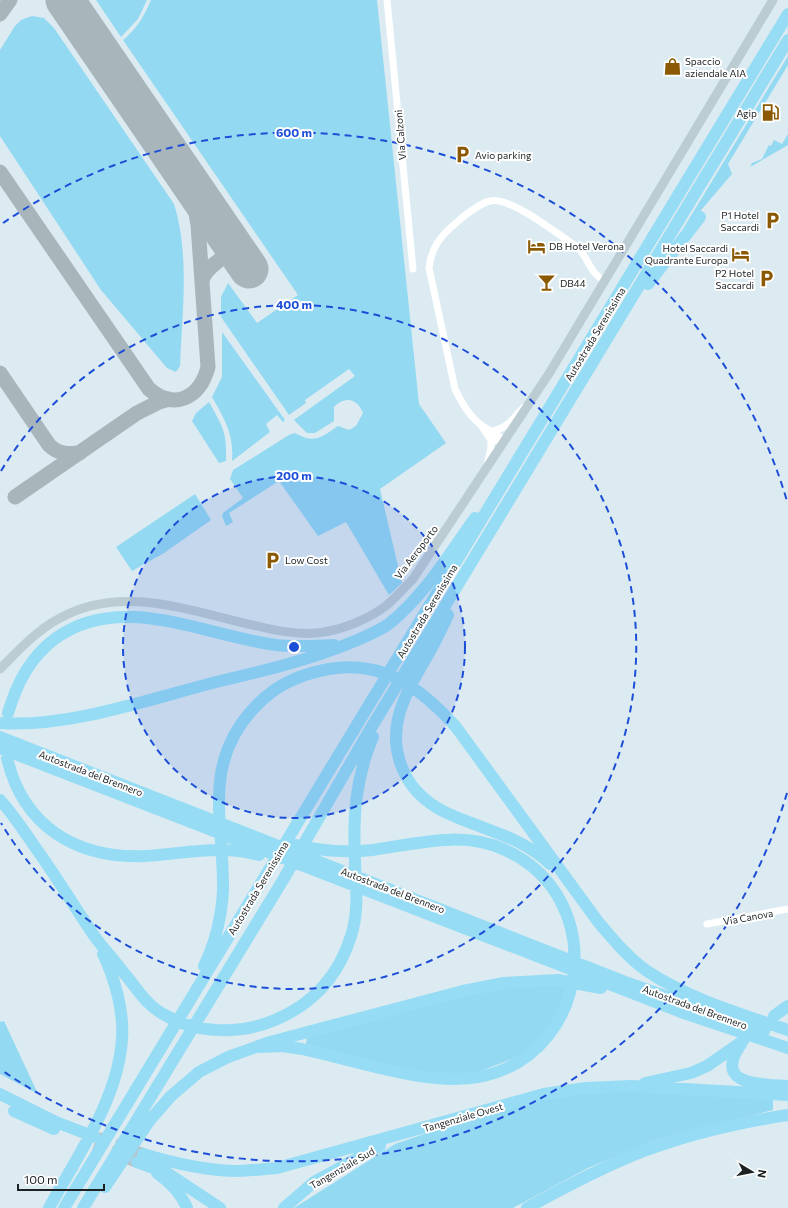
<svg xmlns="http://www.w3.org/2000/svg" width="788" height="1208" viewBox="0 0 788 1208" font-family="Commissioner,sans-serif">
  <style>
    .green { fill: #93d9f2 }
    .lines { fill: none; stroke-linecap: round; stroke-linejoin: round }
    .taxiway { stroke: #a8b6bb; stroke-width: 15 }
    .runway { stroke: #a8b6bb; stroke-width: 39 }
    .highway-tunnel { stroke: #b5c3c8; stroke-width: 12; stroke-dasharray: 12 6; stroke-linecap: butt }
    .street { stroke: #fff; stroke-width: 7 }
    .secondary { stroke: #bbccd3; stroke-width: 9 }
    .highway { stroke: #96dcf4; stroke-width: 12 }
    .ring { fill: none; stroke: #1d4ed8; stroke-width: 2; stroke-dasharray: 7 5 }
    .labels { text-anchor: middle; stroke-width: 4; stroke-linejoin: round; paint-order: stroke }
    .poi-label { font-size: 10px; fill: #1c2224; stroke: #fff; text-anchor: start }
    .street-label { font-size: 10px; fill: #1c2224; stroke: #fff }
    .centre { fill: #1d4ed8; stroke: #fff; stroke-width: 2 }
    .ring-label { font-size: 12px; text-anchor: middle; font-weight: bold; fill: #1d4ed8; stroke: #fff; stroke-width: 4; stroke-linejoin: round; paint-order: stroke }
  </style>
  <rect width="100%" height="100%" fill="#dbebf1"/>
  <path class="green" d="M96,0H147L138,19L121,37Z
    M151,0H377L419,404L446,443L380,489L402,583L389,595L346,522L318,536L279,481L229,513L233,522L226,526L222,516L223,513L243,498L230,479L233,470L289,435L295,433C315,444 320,438 338,426L349,430L356,426L363,413C357,398 344,396 334,407V421L315,433H307L294,420L355,376L349,369L305,400L306,403L289,415L221,317V297L228,283L257,323L298,295L123,40C137,29 144,16 151,0Z
    M32,16L44,18L54,28L174,204C190,254 182,314 180,366L176,372L167,368L101,290L0,136V50L15,26L21,20Z
    M788,56V65L728,164L732,174L684,230L683,229Z
    M788,134V145L750,167L752,163L762,159L769,145L771,146L774,140L782,144Z
    M222,332L285,420L283,422L277,415L266,424L270,432L232,461C234,434 225,420 212,397L222,377Z
    M209,402C223,427 227,432 226,461L219,463L192,421L196,413Z
    M195,494L211,520L164,553L132,571L116,547Z
    M503,986H569L552,1025L522,1055L473,1074L417,1072L306,1044L307,1038Z
    M4,1021L38,1094L0,1074V1022Z
    M607,1090L773,1099V1110L679,1133L651,1142L588,1168L513,1208H294L395,1144L445,1127L545,1098Z"/>
  <g class="lines">
    <path class="taxiway" d="M0,14L10,0
      M0,172L149,389C174,411 200,398 208,367L198,225L195,207L185,177
      M202,280C209,259 234,262 227,236
      M0,373L49,445C58,454 68,454 80,453
      M15,497L137,413L159,402L169,399"/>
    <path class="runway" d="M65,0L249,269"/>
    <path class="highway-tunnel" d="M98,1138L143,1154
      M94,1145L137,1162"/>
    <path class="street" d="M387,0L413,269
      M481,425L491,440L505,441
      M493,431C508,428 513,418 523,408
      M505,441C498,434 490,431 481,425C469,416 461,402 455,389L429,268C431,248 441,235 456,223C465,215 478,204 490,201C510,196 559,235 577,247C590,259 588,272 605,281
      M486,469L491,448V440
      M707,924L788,909"/>
    <path class="secondary" d="M0,669C18,651 37,630 60,618C123,583 192,612 257,626C277,631 297,635 317,633C340,631 369,619 387,605C396,597 404,588 413,579L550,372L773,0"/>
    <path class="highway" d="M648,284L700,217
      M448,615C442,628 436,641 429,653C407,691 383,728 404,772C414,794 433,808 456,817C489,831 523,838 550,864
      M8,713C17,683 30,657 56,638C122,591 205,636 276,645C295,647 315,646 334,645
      M0,723C67,728 150,699 216,682C263,671 310,660 355,641C366,636 380,631 390,623C425,595 449,554 475,518
      M0,737L628,983L764,1031
      M0,748L681,1012L788,1048
      M7,758C23,826 76,859 145,856C183,854 221,844 259,855
      M0,800C15,816 27,836 40,854C59,881 76,909 95,937C104,949 115,961 124,973C136,987 146,1005 163,1014C197,1034 239,1035 275,1020C313,1004 339,975 351,936C359,911 356,888 355,862C353,817 355,779 373,737
      M204,966C215,944 222,915 223,890C224,821 201,764 255,707C275,685 300,674 329,669C384,660 421,688 456,727L599,923C614,940 628,958 647,971C689,999 741,1014 788,1030
      M774,1016L788,1006
      M741,1044C712,1086 761,1084 788,1086
      M258,1047L282,1046L302,1049C355,1060 431,1088 484,1076C593,1050 608,896 505,850C463,830 416,844 372,850C345,853 321,851 296,845
      M645,1083L691,1073L707,1066L743,1041
      M0,1094L56,1122L95,1137
      M14,1111L54,1129
      M143,1154C173,1163 203,1170 234,1171C248,1171 263,1169 277,1168L544,1094L586,1088L631,1086L788,1095
      M137,1162L167,1173L220,1208
      M157,1173C169,1181 182,1195 187,1208
      M105,1187L150,1120L171,1096L199,1072L228,1057L270,1042L463,991L504,983L558,980L601,988
      M49,1208C77,1156 118,1100 122,1039C124,1011 115,979 103,954
      M64,1208L788,14
      M83,1208L283,880L365,738L788,40
      M284,1208L314,1182L380,1146
      M527,1208C561,1189 596,1171 631,1156C681,1136 735,1123 788,1115"/>
  </g>
  <circle cx="294" cy="647" r="171" fill="#1d4ed8" fill-opacity=".12"/>
  <g class="ring">
    <circle cx="294" cy="647" r="171"/>
    <path d="M1 471A342 342 0 1 1 1 823"/>
    <path d="M787 793A514 514 0 0 1 3 1071M3 223A514 514 0 0 1 787 501"/>
  </g>
  <defs>
    <symbol id="shop-bare" viewBox="-9 -9 18 18"><path d="M-5-2.5h2.3a2.7 3.5 0 0 1 5.4 0H5L5.5 6h-11ZM-1.5-2.5h3a1.5 2.3 0 0 0-3 0Z" fill="#8a5901" stroke="#fff" stroke-width="2.5" paint-order="stroke"/></symbol>
    <symbol id="fuel-bare" viewBox="-9 -9 18 18"><path d="M-5.5-6h7V0h2V4h1.3V-2.5L3-4.5l.8-.8L6-3V5H2.5V1h-1V6h-7ZM-4.2-4.7v3.2H.2V-4.7Z" fill="#8a5901" stroke="#fff" stroke-width="2.5" paint-order="stroke"/></symbol>
    <symbol id="parking-bare" viewBox="-9 -9 18 18"><path d="M-3.5-5.5H1a3.5 3.5 0 0 1 0 7H-1V5.5H-3.5ZM-1-3.4V-.6H.8a1.4 1.4 0 0 0 0-2.8Z" fill="#8a5901" stroke="#fff" stroke-width="2.5" paint-order="stroke"/></symbol>
    <symbol id="hotel-bare" viewBox="-9 -9 18 18"><path d="M-6-4.5h1.5V1H6V5H4.5V3h-9V5H-6ZM-4 0a1.8 1.8 0 1 1 3.6 0ZM.5 0V-2.5h3Q6-2.5 6 0Z" fill="#8a5901" stroke="#fff" stroke-width="2.5" paint-order="stroke"/></symbol>
    <symbol id="bar-bare" viewBox="-9 -9 18 18"><path d="M-6-5H6L.8 .8V4.5H3.5V6h-7V4.5H-.8V.8Z" fill="#8a5901" stroke="#fff" stroke-width="2.5" paint-order="stroke"/></symbol>
  </defs>
  <g fill-rule="evenodd">
    <use href="#shop-bare" x="660" y="54" width="25" height="25"/>
    <use href="#fuel-bare" x="758" y="100" width="25" height="25"/>
    <use href="#parking-bare" x="450" y="142" width="25" height="25"/>
    <use href="#parking-bare" x="760" y="208" width="25" height="25"/>
    <use href="#hotel-bare" x="524" y="234" width="25" height="25"/>
    <use href="#hotel-bare" x="728" y="242" width="25" height="25"/>
    <use href="#parking-bare" x="754" y="266" width="25" height="25"/>
    <use href="#bar-bare" x="534" y="270" width="25" height="25"/>
    <use href="#parking-bare" x="260" y="548" width="25" height="25"/>
  </g>
  <g class="labels">
    <g class="poi-label">
      <text x="685" y="65">Spaccio<tspan x="685" dy="12">aziendale AIA</tspan></text>
      <text x="757" y="117" text-anchor="end">Agip</text>
      <text x="475" y="159">Avio parking</text>
      <text x="759" y="219" text-anchor="end">P1 Hotel<tspan x="759" dy="12">Saccardi</tspan></text>
      <text x="549" y="250">DB Hotel Verona</text>
      <text x="728" y="252" text-anchor="end">Hotel Saccardi<tspan x="728" dy="12">Quadrante Europa</tspan></text>
      <text x="754" y="277" text-anchor="end">P2 Hotel<tspan x="754" dy="12">Saccardi</tspan></text>
      <text x="560" y="287">DB44</text>
      <text x="285" y="564">Low Cost</text>
    </g>
    <g class="street-label">
      <text transform="translate(400 135) rotate(-95)" y="4">Via Calzoni</text>
      <text transform="translate(595 334) rotate(-59)" y="4">Autostrada Serenissima</text>
      <text transform="translate(416 552) rotate(-53)" y="4">Via Aeroporto</text>
      <text transform="translate(427 611) rotate(-59)" y="4">Autostrada Serenissima</text>
      <text transform="translate(91 773) rotate(21)" y="4">Autostrada del Brennero</text>
      <text transform="translate(258 888) rotate(-59)" y="4">Autostrada Serenissima</text>
      <text transform="translate(393 890) rotate(21)" y="4">Autostrada del Brennero</text>
      <text transform="translate(748 917) rotate(-10)" y="4">Via Canova</text>
      <text transform="translate(695 1007) rotate(20)" y="4">Autostrada del Brennero</text>
      <text transform="translate(463 1117) rotate(-16)" y="4">Tangenziale Ovest</text>
      <text transform="translate(342 1168) rotate(-30)" y="4">Tangenziale Sud</text>
    </g>
  </g>
  <circle cx="294" cy="647" r="6" class="centre"/>
  <g class="ring-label">
    <text x="294" y="137">600 m</text>
    <text x="294" y="309">400 m</text>
    <text x="294" y="480">200 m</text>
  </g>
  <g transform="translate(752 1172) rotate(100)" stroke="#ffffff" stroke-width="3" paint-order="stroke">
  <path d="M0-3L7 15L0 10L-7 15Z" fill="#1c2224"/>
  <text y="-6" font-size="11" font-weight="bold" text-anchor="middle" fill="#1c2224">N</text>
  </g>
  <path d="M18 1184v6h86v-6" fill="none" stroke="#1c2224" stroke-width="2"/>
  <text x="24" y="1184" font-size="12" fill="#1c2224" stroke="#ffffff" stroke-width="3" paint-order="stroke">100 m</text>
</svg>
